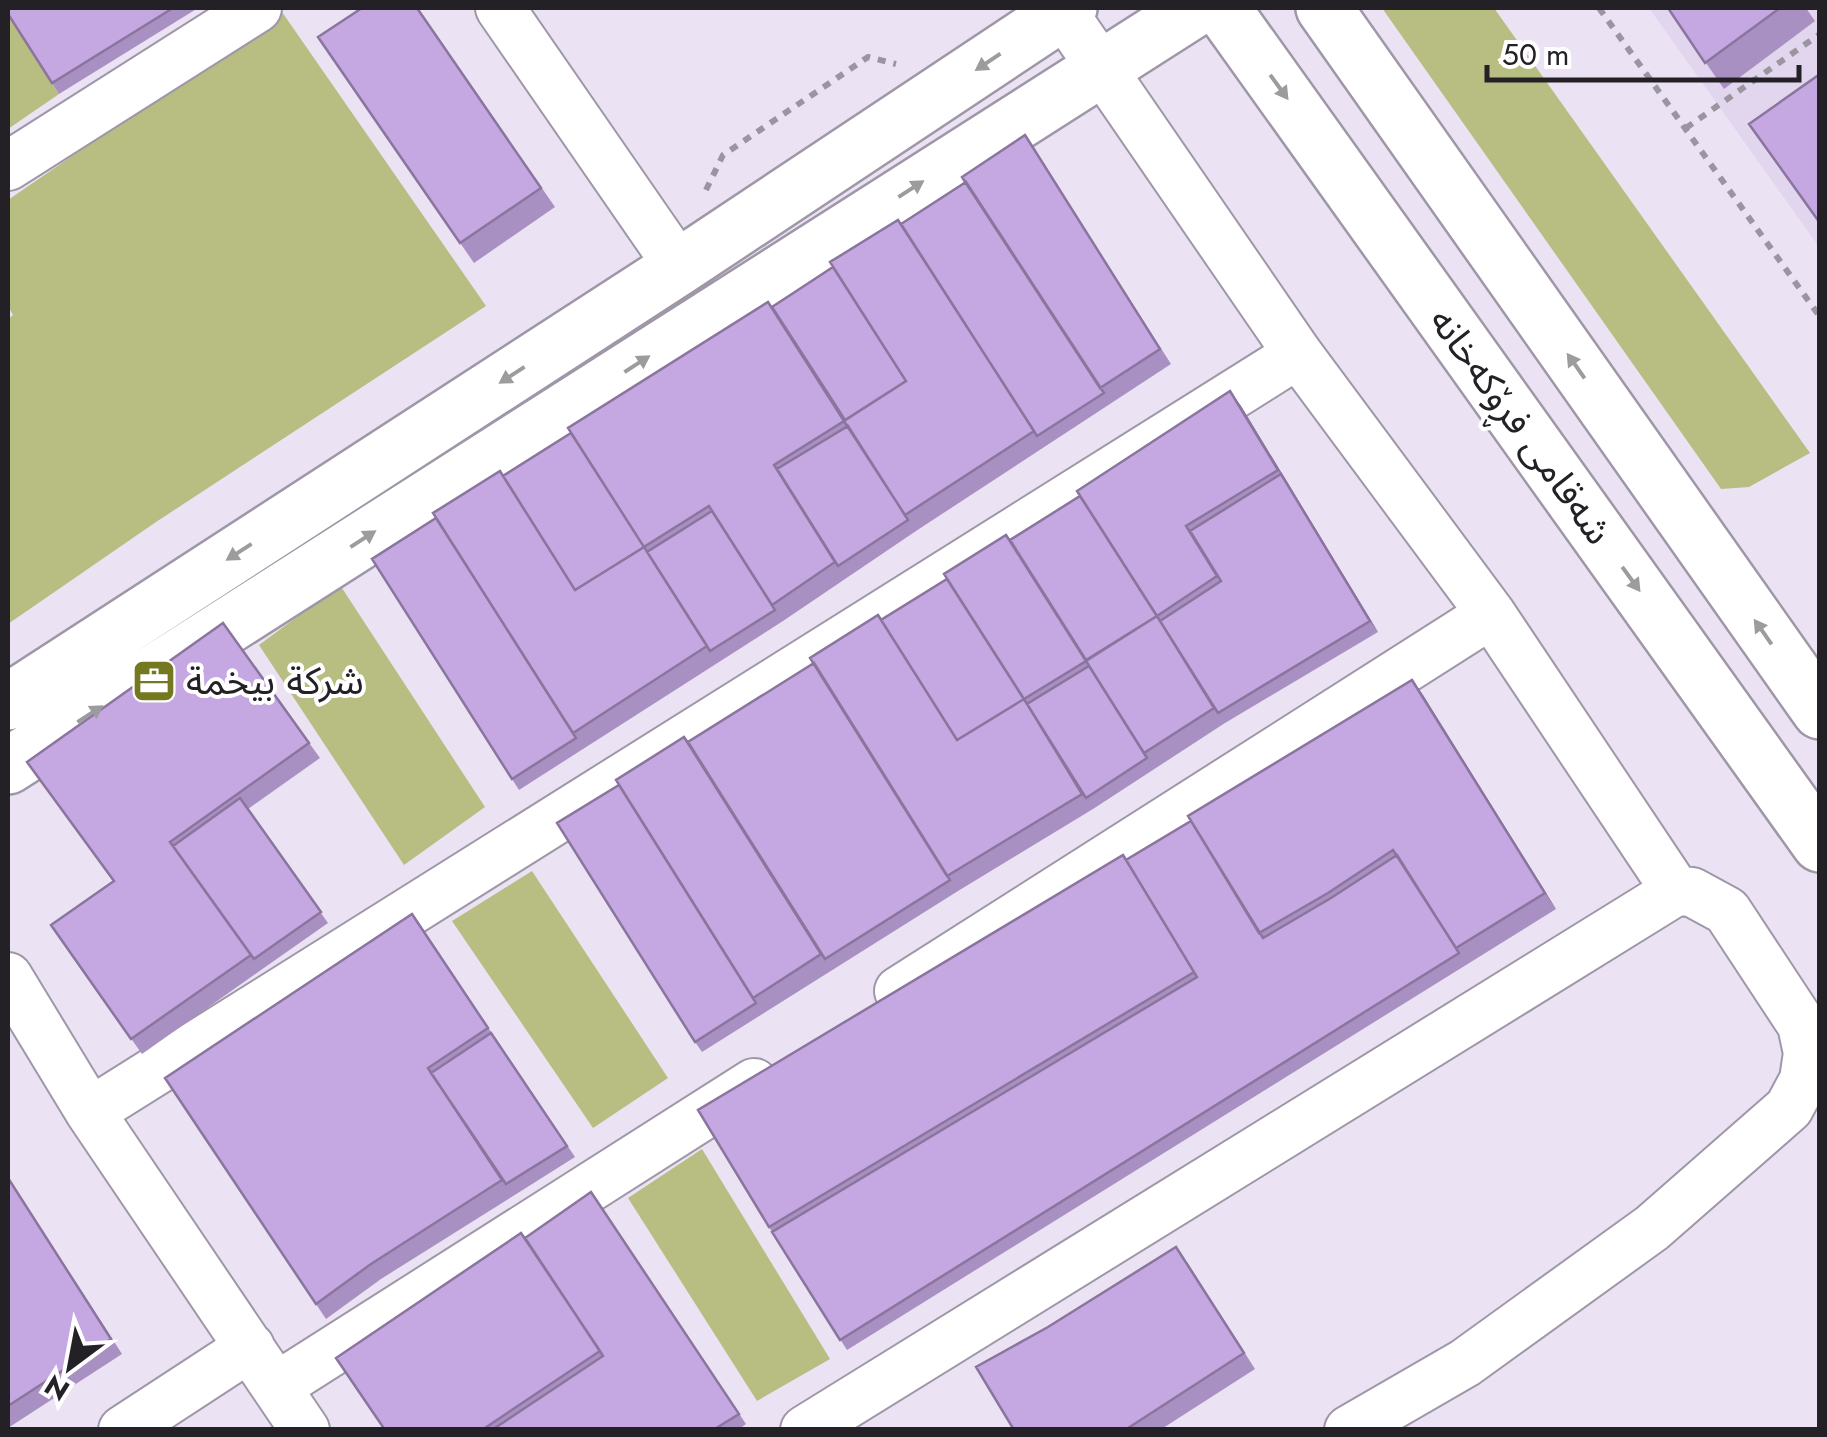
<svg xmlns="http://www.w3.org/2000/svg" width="1827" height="1437" viewBox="0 0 1827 1437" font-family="Jost,'Noto Sans Arabic',sans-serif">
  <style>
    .built { fill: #e2d6ee }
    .green { fill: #b8bd82 }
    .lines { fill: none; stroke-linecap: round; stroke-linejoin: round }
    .street-casing { stroke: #9f97a7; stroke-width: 52 }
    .secondary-casing { stroke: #9f97a7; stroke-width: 60 }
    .path { stroke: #9b95a2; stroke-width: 6; stroke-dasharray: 8 8; stroke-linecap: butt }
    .street { stroke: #fff; stroke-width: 48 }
    .secondary { stroke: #fff; stroke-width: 55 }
    .wall { fill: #a990c2 }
    .shaded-wall { fill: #8a759e }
    .building { fill: #c5a7e1; stroke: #8a759e; stroke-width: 2.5 }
    .oneway { fill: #9c9b9d }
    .labels { text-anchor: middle; stroke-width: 8; stroke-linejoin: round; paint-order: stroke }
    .street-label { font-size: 38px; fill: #232026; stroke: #fff }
    .poi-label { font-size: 38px; fill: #232026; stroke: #fff; text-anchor: start }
  </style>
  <rect width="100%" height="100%" fill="#ebe3f4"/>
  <path class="built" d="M1649,8H1814L1820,16L1819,247Z"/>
  <path class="green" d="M1382,8H1494L1810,453L1749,487L1721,489Z
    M282,12L486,306L156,522L8,624V319L13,315L8,306V200Z
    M8,13L59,94L8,129Z
    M340,585L485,807L404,865L259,645Z
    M532,871L668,1078L593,1128L452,921Z
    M702,1149L830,1359L757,1401L628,1198Z"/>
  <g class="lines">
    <defs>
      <path id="street" d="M500,8L679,267
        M1060,8L1298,354L1491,614L1676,891
        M8,166L257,8
        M8,977L90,1112L305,1430
        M899,991L1491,614
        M90,1112L1298,354
        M276,1387L754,1083
        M123,1430L250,1347
        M805,1430L1676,891L1692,892L1727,911L1802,1025L1808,1053L1804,1080L1789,1108L1652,1228L1465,1363L1349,1430"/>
      <path id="secondary" d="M1222,8L1820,844
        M1324,8L1820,711
        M8,702L679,267L1069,8
        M8,766L1196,8"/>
    </defs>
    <use href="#street" class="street-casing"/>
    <use href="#secondary" class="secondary-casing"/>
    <path class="path" d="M1599,8L1820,317
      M1686,128L1820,34
      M706,190L723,155L868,57L896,64"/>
    <use href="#street" class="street"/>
    <use href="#secondary" class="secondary"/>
  </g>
  <path class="wall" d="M8,8H198L59,94L8,14Z
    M417,8L555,207L474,263L318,37Z
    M1668,8H1806L1815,21L1724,89Z
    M1025,135L1171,364L916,531L783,621L519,790L512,779L503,476L901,224L966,182Z
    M1241,406L1378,632L1225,723L1093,809L958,891L702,1052L695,1042L688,742L1010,540Z
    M223,623L320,758L248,809L328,923L261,970L259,967L261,970L142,1054L51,925L113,881Z
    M1412,680L1556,909L847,1350L772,1232L698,1110L1191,821Z
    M412,914L575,1157L381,1279L326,1319L165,1078Z
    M8,1177L122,1354L8,1428Z
    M591,1192L746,1424L738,1430H385L525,1238Z
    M1187,1262L1255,1369L1160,1430H1014Z"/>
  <path class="shaded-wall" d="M1230,391L1241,406L1378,632L1370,621Z
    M1412,680L1423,695L1556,909L1545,893Z"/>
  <path class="building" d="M8,8H173L52,83L8,14Z
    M362,8H417L541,188L460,243L318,37Z
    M1668,8H1780L1705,63Z
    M1820,74V223L1749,124Z
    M1025,135L1160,349L1100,388L962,177Z
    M966,182L1104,393L1037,436L901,224Z
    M898,220L1034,431L905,515L844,421L906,381L830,262Z
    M833,267L906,381L845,420L772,307Z
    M768,302L844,421L774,465L835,562L772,605L709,506L644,547L707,646L573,733L433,513L500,471L575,590L644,547L568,428Z
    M1230,391L1278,470L1186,526L1217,576L1157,616L1077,491Z
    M848,426L908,520L838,566L777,469Z
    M571,433L644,547L575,590L503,476Z
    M1281,474L1370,621L1218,713L1160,621L1221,581L1190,531Z
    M1080,496L1160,621L1157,616L1086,660L1010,540Z
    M712,511L775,610L710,651L647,552Z
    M436,518L576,738L512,779L372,559Z
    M1006,535L1086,661L1024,699L944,574Z
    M947,579L1027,704L1024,699L957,740L881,620Z
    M878,615L957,740L1024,699L1082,794L947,876L810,658Z
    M1157,616L1214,708L1144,753L1086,661Z
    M223,623L309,743L170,842L251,955L131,1039L51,925L114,881L27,762Z
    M814,663L950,880L825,959L688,742Z
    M1089,666L1147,758L1086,798L1027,704Z
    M1412,680L1545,893L1456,948L1393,850L1328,893L1259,933L1188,816Z
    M684,737L821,954L753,998L616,780Z
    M619,785L756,1003L695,1042L557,823Z
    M240,798L321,912L254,959L173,846Z
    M1191,821L1263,938L1331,898L1397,855L1459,953L840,1340L772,1232L1197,977L1126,860Z
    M1123,855L1194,972L769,1227L698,1110Z
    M412,914L488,1028L428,1068L502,1180L371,1264L316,1304L165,1078Z
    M491,1033L567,1146L506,1184L431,1073Z
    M8,1178L111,1339L8,1406Z
    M591,1192L739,1414L713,1430H492L603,1356L525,1238Z
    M521,1233L600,1351L482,1430H385L336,1358Z
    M1176,1247L1244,1353L1125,1430H1014L976,1367L1048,1327Z"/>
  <defs><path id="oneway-solid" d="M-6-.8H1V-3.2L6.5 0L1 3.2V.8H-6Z" transform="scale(2.5)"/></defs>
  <g class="oneway">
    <use href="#oneway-solid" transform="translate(988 62) rotate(146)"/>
    <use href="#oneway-solid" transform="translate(1279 87) rotate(54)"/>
    <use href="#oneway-solid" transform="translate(911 189) rotate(-33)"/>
    <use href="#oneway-solid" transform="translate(637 364) rotate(-33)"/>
    <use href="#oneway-solid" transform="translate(1576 366) rotate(-125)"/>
    <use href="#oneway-solid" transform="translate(512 375) rotate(147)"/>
    <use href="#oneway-solid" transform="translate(363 539) rotate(-33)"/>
    <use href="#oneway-solid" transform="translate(239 552) rotate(147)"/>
    <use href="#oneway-solid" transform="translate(1631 579) rotate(54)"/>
    <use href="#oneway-solid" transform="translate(1763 632) rotate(-125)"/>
    <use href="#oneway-solid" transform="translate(90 714) rotate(-33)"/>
  </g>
  <defs>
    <symbol id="office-square" viewBox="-11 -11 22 22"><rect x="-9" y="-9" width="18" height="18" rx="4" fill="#747921" stroke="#fff"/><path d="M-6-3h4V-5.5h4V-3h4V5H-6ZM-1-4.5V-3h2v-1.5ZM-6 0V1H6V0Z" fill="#fff"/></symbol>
  </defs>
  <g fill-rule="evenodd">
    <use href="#office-square" x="129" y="656" width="50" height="50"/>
  </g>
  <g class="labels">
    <g class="street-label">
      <text transform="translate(1521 426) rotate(54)" y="13">شەقامی فڕۆکەخانە</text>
    </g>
    <g class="poi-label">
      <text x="186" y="694">شركة بيخمة</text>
    </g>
  </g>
  <rect width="1827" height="1437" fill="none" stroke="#232026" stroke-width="20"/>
  <g transform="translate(70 1367) rotate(212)" stroke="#ffffff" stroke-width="8" paint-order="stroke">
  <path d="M0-8L18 38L0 25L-18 38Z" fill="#232026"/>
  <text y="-15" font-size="28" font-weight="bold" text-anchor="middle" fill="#232026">N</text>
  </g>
  <path d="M1487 65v15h312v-15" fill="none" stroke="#232026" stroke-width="5"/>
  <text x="1502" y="65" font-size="30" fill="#232026" stroke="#ffffff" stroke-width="8" paint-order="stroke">50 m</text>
</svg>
